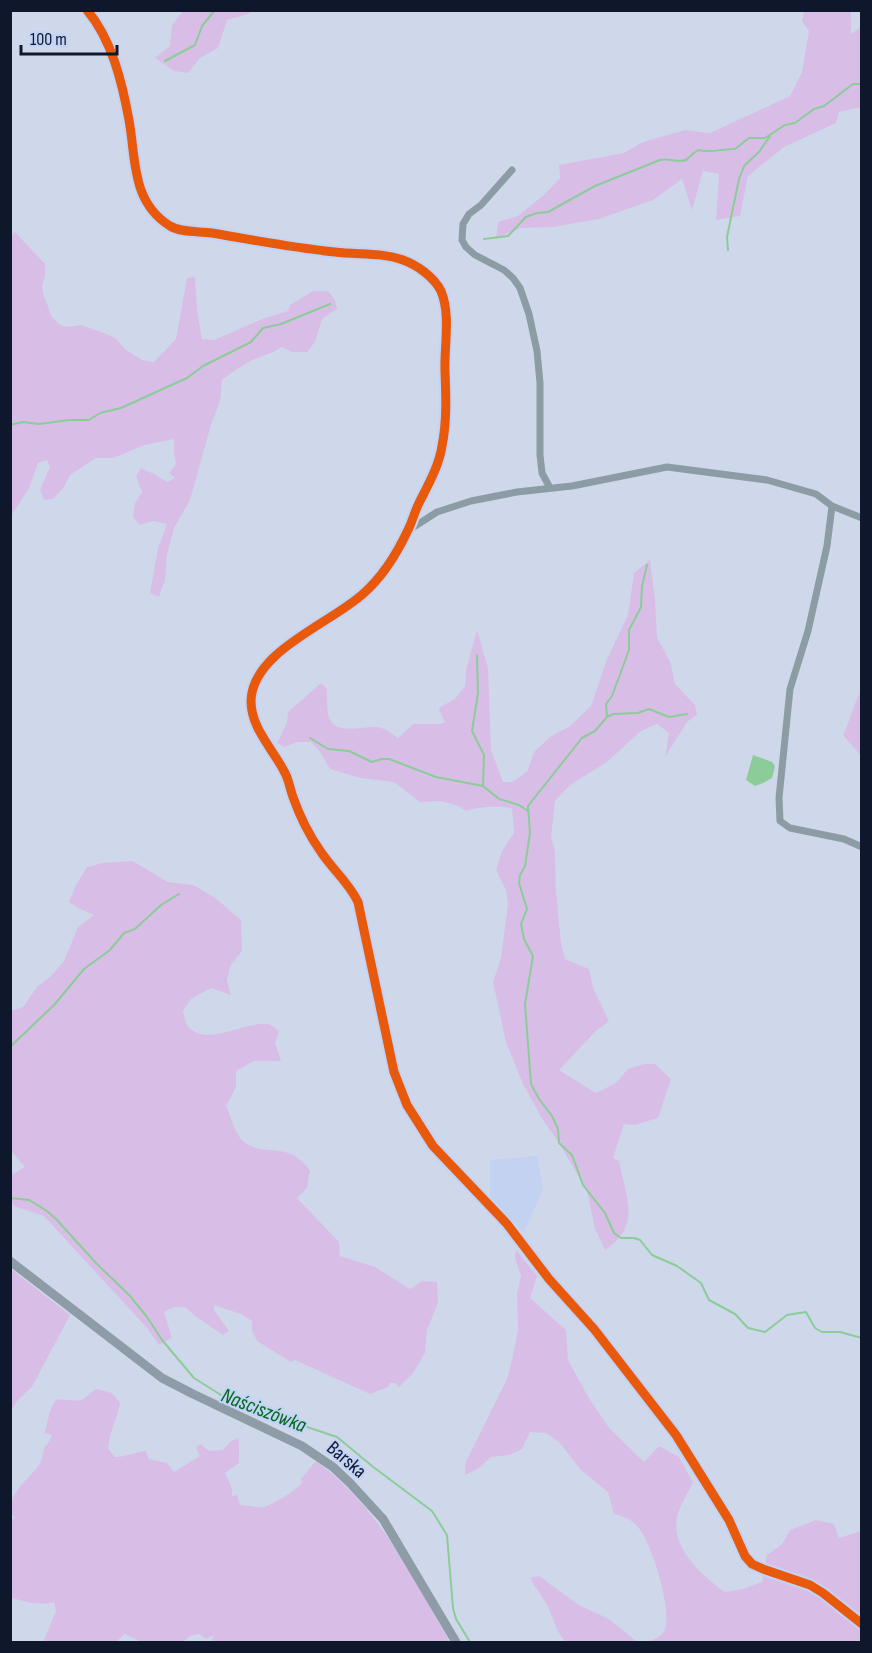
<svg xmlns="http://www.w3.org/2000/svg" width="872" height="1653" viewBox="0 0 872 1653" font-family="'Sofia Sans Condensed',sans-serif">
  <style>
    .built { fill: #c3d2f0 }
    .green { fill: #d8bee6 }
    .water { fill: #8bcc98 }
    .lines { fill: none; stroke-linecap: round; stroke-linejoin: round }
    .stream { stroke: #8bcc98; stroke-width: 2 }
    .street { stroke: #8c9ca5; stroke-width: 7 }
    .secondary { stroke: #8e9ca7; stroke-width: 9 }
    .cycleway-casing { stroke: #c3d3f7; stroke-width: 13 }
    .cycleway { stroke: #e8590c; stroke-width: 9 }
    .labels { text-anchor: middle; stroke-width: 4.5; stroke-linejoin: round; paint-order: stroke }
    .street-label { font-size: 20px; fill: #0e172c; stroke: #c3d3f7 }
    .water-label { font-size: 21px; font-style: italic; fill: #01691b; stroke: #c3d3f7 }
  </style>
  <rect width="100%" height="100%" fill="#cfd8eb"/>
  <path class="built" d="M537,1156L543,1189L524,1232L490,1199V1160Z"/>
  <path class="green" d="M184,10H252V11L248,14L227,20L218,48L200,58L188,73L174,71L155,58L170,46L172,25Z
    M804,11H851V34L861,27V107L839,112L836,123L784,147L748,176L740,216L716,220L719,174L703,171L692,210L682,179L653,200L599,219L553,227L520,228L496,239L498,222L518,216L545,194L560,178L559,165L624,153L643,142L685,130L710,133L790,96L802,72L809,31L802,21Z
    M15,232L45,264V275L42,286L44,296L52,317L59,324L66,327L81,325L104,333L115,338L126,350L142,360L154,362L176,339L187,278L195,277L197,310L202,339L214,340L262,319L288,311L290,305L313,291H328L335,300L337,309L322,319L315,342L307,352H292L282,347C273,353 265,355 255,359C243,364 233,372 222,380L220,401L211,425L190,500L174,528L167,555L165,580L159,597L150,593L158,548L167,524L153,521L140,525L133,517L135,503L142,492L136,476L141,468L156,475L167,482L175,478L169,473L176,464L174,454V439L145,445L113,458H96L70,475L64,487L53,499L44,500L40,490L50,467L47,460L38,463L29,488L11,516L10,238Z
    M650,560L655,600L657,637L671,664L675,684L695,705L697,715L687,722L665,757L669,733L657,724L641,731L607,762L570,785L555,801L551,838L555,851L556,891L561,943L565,959L589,969L593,988L609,1021L596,1031L559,1070L596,1093L616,1083L628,1069L644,1064H655L671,1079L658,1118L635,1125L624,1124L613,1158L619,1161C626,1197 642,1226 605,1250L595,1229L587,1191L559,1143L541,1117L523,1084L506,1042L493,982L501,958L508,904L506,890L496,870L502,851L514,833L512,809C502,805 477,807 466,811L458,806L441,801L420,802L394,782L360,778L330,769L320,752L311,742H297L284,747L277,743L287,723L288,712L321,683L327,689C327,697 327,705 328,713C332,737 360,726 377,727C385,728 391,733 398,738L413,724H440L445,722L439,710L440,707L455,699L465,686L466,670L477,630L488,668L491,750L503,782H512L520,777L528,770L534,752L550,737L570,726L591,706L607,659L628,615L634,573Z
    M861,691V756L843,735C851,719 852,707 861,691Z
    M133,861L168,882L193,885L214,897L241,920L242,951L230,966L227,981L231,995L211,988L191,999L183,1011C184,1015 185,1022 187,1025C204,1049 244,1021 267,1024C271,1024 275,1028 279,1031L275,1043L281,1061H254L236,1071V1087L226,1106C231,1116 235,1134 243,1141C264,1159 289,1139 310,1171L307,1188L297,1198L339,1242L340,1256L375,1267L410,1289L422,1281L437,1282L438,1303L427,1330L425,1353L413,1373L399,1387L395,1383H390L388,1387L370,1394L295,1360L291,1362L257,1341L252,1331V1321L241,1314L214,1305V1310L229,1331L223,1335L195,1316L185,1307H174L164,1312L172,1338L159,1345L147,1328L44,1216L14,1206L11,1200V1175L25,1167L11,1151V1011L23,1007L37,987L51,976L64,961L78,927L94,915L80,909L69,902L76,885L87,867L103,863Z
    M516,1250L537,1276L530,1298L566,1330L568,1360L590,1400L610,1429L644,1462L659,1446L679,1457L693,1482C688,1493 680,1505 677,1517C670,1547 703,1577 725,1592L743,1589L762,1582L767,1555L782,1544L790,1530L816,1520L834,1524L839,1538L861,1531V1642H647C654,1639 662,1637 665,1629C672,1609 652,1544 638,1527C631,1519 625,1517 614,1514L608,1492L581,1470L559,1442L546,1433L530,1432L522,1449L509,1455L491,1457L479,1468L465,1475V1464L507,1379L512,1360L518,1330L517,1294L521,1276L515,1258Z
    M11,1269L70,1315L32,1387L18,1400L11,1410Z
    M97,1389L112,1393L120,1403C117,1420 110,1430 108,1448L115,1457C126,1457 135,1452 146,1451L149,1459L167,1463L174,1472L200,1456L196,1448L200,1444L209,1451L223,1450L231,1441L239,1438V1463L225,1473L232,1488V1496L237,1495L240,1505C247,1505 258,1508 264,1507C274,1504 296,1490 302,1483L301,1479L314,1463L317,1462C380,1508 412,1577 450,1642H214L212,1640L214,1635L206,1639L199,1634L190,1636L183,1642H141L125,1634L116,1642H43L56,1611L54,1602C40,1606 26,1602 12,1598L11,1600V1520L15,1518L11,1513C10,1489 26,1483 39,1465C43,1459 42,1453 45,1447C48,1443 50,1440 52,1435L44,1433C49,1421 48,1410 56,1400C65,1398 75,1403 83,1399C88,1396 91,1392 97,1389Z
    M539,1576L579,1605L609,1619L636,1641L645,1642H566C556,1633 554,1619 548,1607C543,1597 535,1588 530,1578Z"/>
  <path class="water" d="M753,755L772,762L775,766L772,778L763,783L755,786L746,780Z"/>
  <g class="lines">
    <path class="stream" d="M165,61L195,45L202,26L215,10
      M484,239L508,236L526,217L537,213L548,212L595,186L660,160C668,158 679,163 686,160C690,157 693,153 698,150C711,153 721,149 735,149L749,138H765L785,125L795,123L814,109L824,106L853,84H862
      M728,250L727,237L739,179L744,166L759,152L770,136
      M10,425L23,422L39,424L69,420H89L100,413L121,408L187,378L203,366L251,342L263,328L281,324L330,304
      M647,565L642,586L641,607L629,630V650L612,696L606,704L607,717L595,731L582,738L528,806L530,833L525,866L520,875L519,883L527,909L521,924L524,939L533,956L525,1004L531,1084L539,1099L552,1116L558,1129L559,1143L572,1155L583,1185L605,1213L614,1233L621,1238H634L640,1240L652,1255L677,1266L701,1283L709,1300L735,1314L748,1328L765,1332L787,1315L806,1312L815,1328L822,1332H840L862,1338
      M477,655L478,693L472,731L484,755L483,786
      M607,717L613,714L638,713L649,709L669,717L687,714
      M310,738L328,749L349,751L372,762L382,759H389L436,777L483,786L499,799L519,805L528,811
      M10,1047L55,1004L84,969L110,950L124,933L135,929L161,905L179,894
      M10,1198L29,1200L47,1211L57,1220L96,1263L130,1296L147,1317L162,1340L194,1378L232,1402L337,1437L372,1466L432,1511L447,1535L453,1608L456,1619L470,1642"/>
    <path class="street" d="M87,10C112,40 122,82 129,120C136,158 131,202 170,226C182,233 198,231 212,233C253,240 294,248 335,252C358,255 381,252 403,260C417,265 434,277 441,291C451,315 444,346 445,371C446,397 447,421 442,446C439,466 428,485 419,503C414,513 412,523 407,532C397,553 382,577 364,593C332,623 252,651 251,701C251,729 274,750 285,773C289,780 290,789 293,797C300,817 309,835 321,852C333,870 349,883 358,902L394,1072L407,1105L433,1146L507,1224L549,1279L594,1329L676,1435L729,1520L745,1556L752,1564L763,1569L810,1585L823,1593L862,1624
      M512,170L481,205L469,214L463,224L462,240L466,247L475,255L504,270L513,278L520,288L529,314L537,351L540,383V455L542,473L550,488
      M832,506L827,546L808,631L790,689L779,798L780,821L790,828L844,839L862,847
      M409,530L437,512L471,501L517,492L572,486L667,467L767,480L816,494L832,506L862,518"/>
    <path class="secondary" d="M10,1261L162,1378L193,1394L302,1446L333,1467L350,1483L383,1519L456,1642"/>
    <defs>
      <path id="cycleway" d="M87,10C112,40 122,82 129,120C136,158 131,202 170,226C182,233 198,231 212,233C253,240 294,248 335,252C358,255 381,252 403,260C417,265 434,277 441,291C451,315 444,346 445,371C446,397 447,421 442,446C439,466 428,485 419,503C414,513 412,523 407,532C397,553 382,577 364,593C332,623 252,651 251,701C251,729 274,750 285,773C289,780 290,789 293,797C300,817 309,835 321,852C333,870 349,883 358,902L394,1072L407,1105L433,1146L507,1224L549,1279L594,1329L676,1435L729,1520L745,1556L752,1564L763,1569L810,1585L823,1593L862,1624"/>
    </defs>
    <use href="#cycleway" class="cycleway-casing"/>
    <use href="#cycleway" class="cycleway"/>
  </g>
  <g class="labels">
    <g class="street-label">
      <text transform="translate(347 1459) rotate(41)" y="7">Barska</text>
    </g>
    <g class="water-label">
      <text transform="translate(264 1410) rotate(21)" y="7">Naściszówka</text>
    </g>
  </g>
  <rect width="872" height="1653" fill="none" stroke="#0e172c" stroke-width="24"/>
  <path d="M21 45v9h96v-9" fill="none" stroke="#0e172c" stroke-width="3"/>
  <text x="30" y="45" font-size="18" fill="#0e172c" stroke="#c3d3f7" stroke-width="4.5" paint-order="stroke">100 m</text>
</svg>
